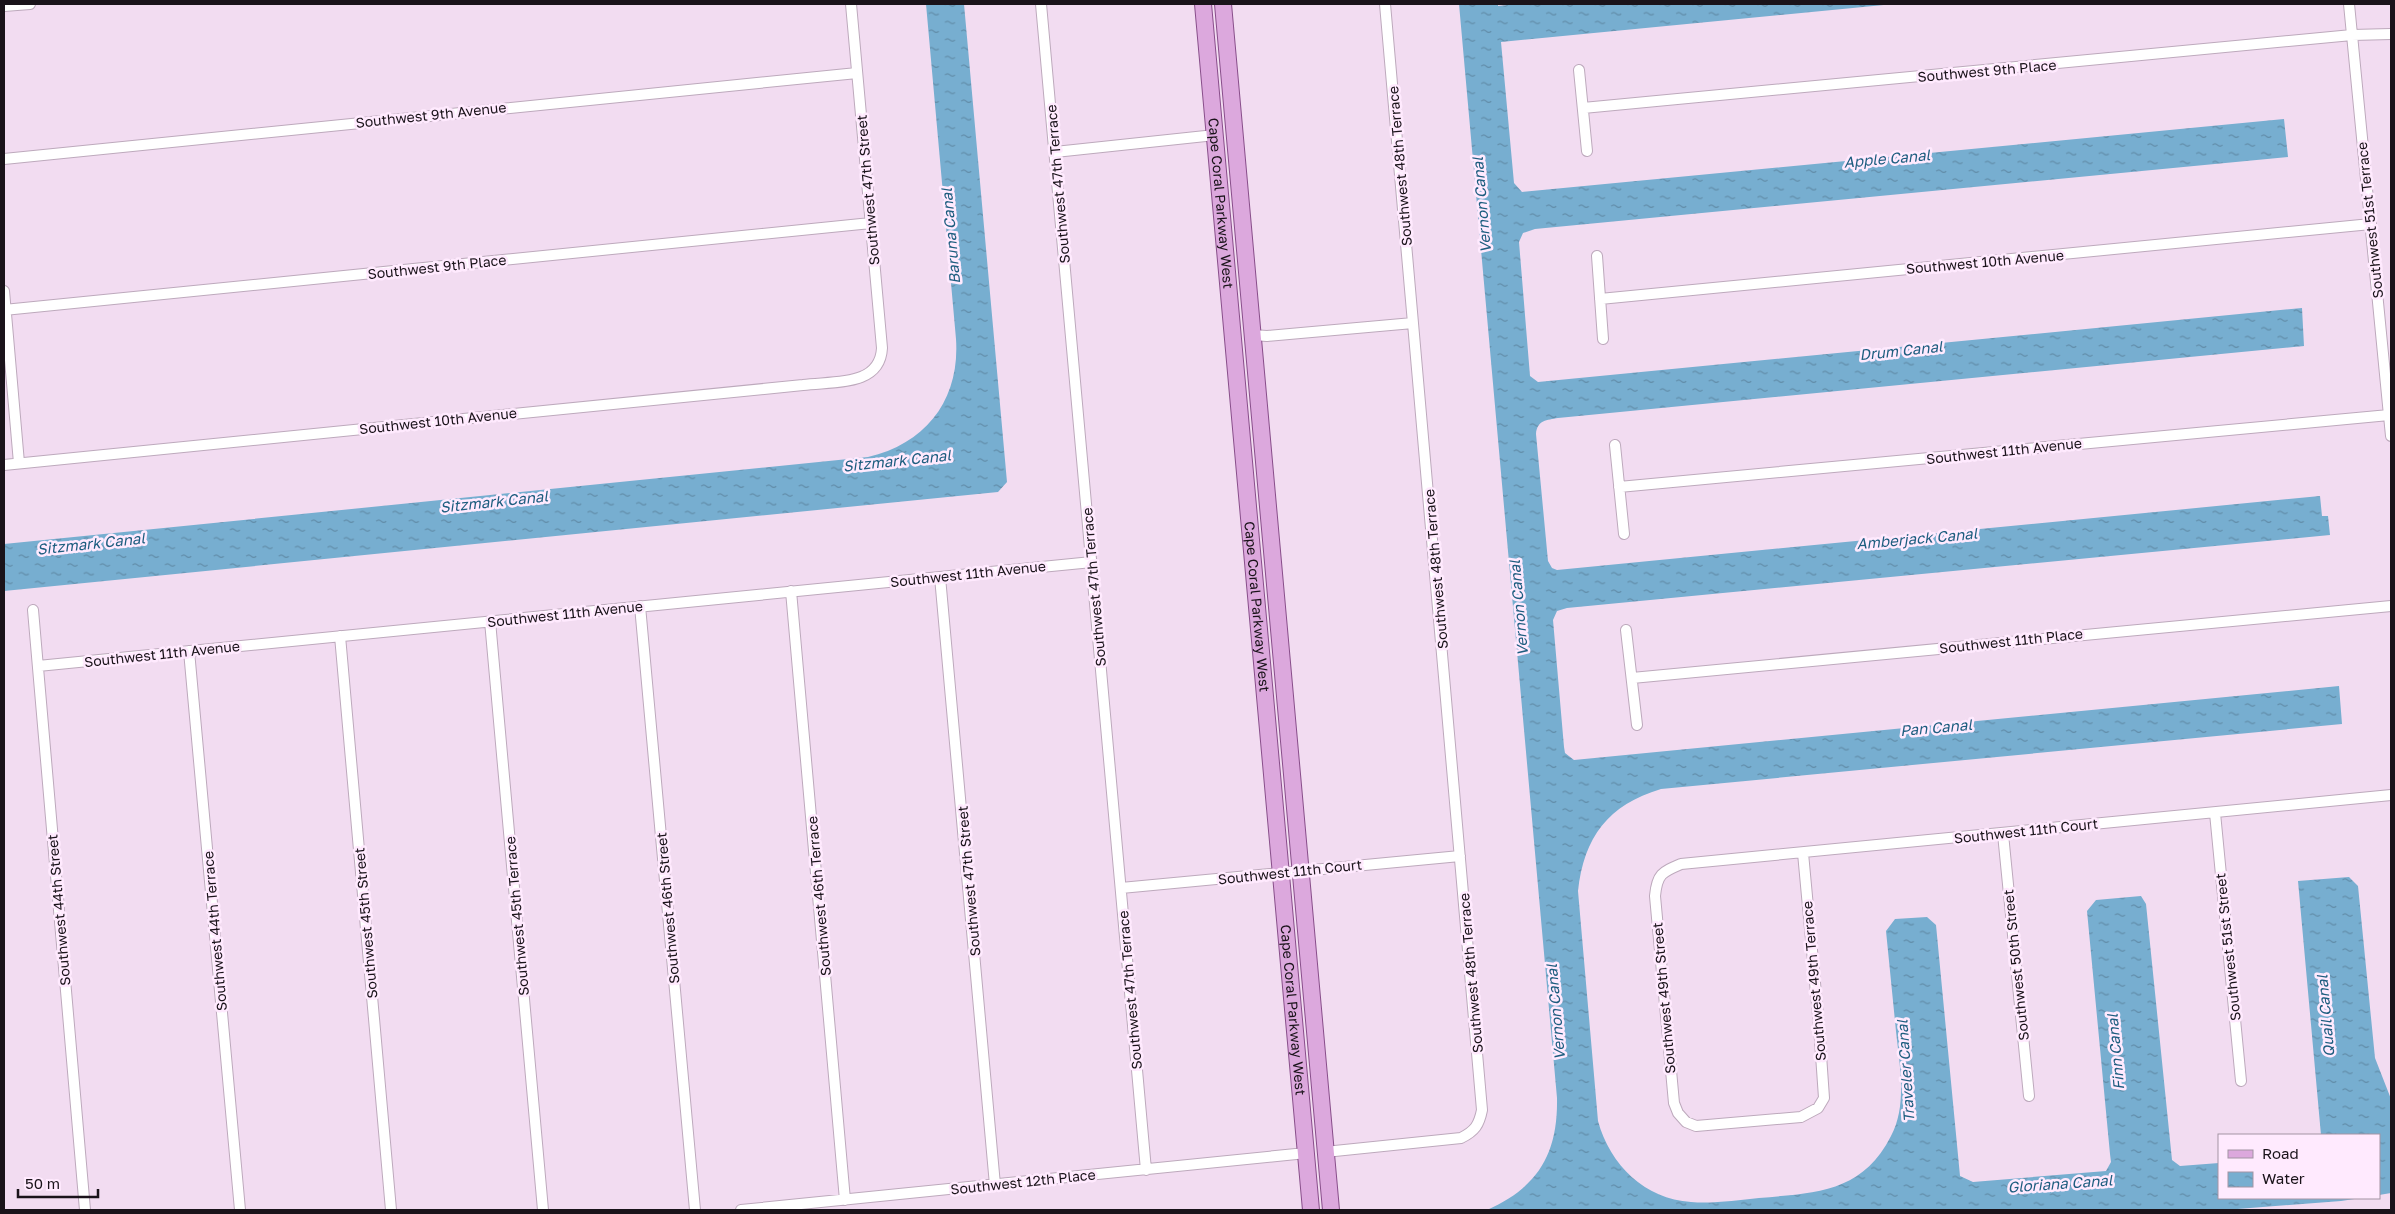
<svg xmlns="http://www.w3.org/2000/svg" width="2395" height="1214" viewBox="0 0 2395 1214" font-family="'Golos Text',sans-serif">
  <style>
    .water { fill: url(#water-ripples) }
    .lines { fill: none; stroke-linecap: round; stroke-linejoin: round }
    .minor-casing { stroke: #bda9bc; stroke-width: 12 }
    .primary-casing { stroke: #884e8a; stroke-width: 18 }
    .minor { stroke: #fff; stroke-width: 10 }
    .primary { stroke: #dca8dd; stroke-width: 16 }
    .labels { text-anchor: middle; stroke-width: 5; stroke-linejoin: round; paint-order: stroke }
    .street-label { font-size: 14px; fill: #1a131a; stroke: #ffeafe }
    .water-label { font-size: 15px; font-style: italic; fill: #1d5d7f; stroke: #ffeafe }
  </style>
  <defs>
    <pattern id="water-ripples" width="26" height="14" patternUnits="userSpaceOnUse" patternTransform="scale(1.25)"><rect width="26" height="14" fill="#77aed0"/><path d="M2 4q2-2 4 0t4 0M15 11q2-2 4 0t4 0" fill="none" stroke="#618ca8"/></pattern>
  </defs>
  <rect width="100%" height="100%" fill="#f2dcf1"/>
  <path class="water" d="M926,4H964L1007,482L998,492L4,591V544L868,457C927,443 960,399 956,339Z
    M1459,4H1498V6L1516,4H1894L1501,42L1514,183L1522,192L2284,119L2288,157L1535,229L1523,233L1519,242L1530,376L1538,382L2302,308L2304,346L1558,418C1547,420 1537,420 1536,434L1548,561L1552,568L1557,570L2320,496L2322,516H2328L2330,535L1567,608L1557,611L1553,620L1564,747L1565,753L1574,760L2339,686L2342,724L1661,789C1608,805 1584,837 1578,891L1598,1121C1610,1165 1645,1199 1691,1202C1713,1204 1737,1200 1759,1198C1815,1193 1862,1193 1891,1136C1909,1102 1898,1058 1895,1021C1892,991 1889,961 1886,931L1895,919L1927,917L1936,925L1960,1176L1973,1182L2106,1171L2111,1162L2110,1154L2087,911L2096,900L2141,896L2146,904L2172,1160L2180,1166L2219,1163V1198H2361L2341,1201L2225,1210H1487C1538,1187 1558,1154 1557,1098Z
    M2349,877L2358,886L2375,1058L2391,1099V1193L2379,1195V1135H2321L2298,881Z"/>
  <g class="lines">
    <defs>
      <path id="minor" d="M1041,4L1146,1170
        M2349,4L2391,436
        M4,6L30,4
        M1579,70L1587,151
        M1583,108L2352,35L2391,34
        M1055,152L1215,135
        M4,159L857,73
        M1597,256L1603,339
        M4,291L19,463
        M1600,299L2371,224
        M4,310L871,223
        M1253,335L1267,336L1413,323
        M1615,445L1624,534
        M4,465L803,385C833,381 880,387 882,348L851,4
        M1619,487L2389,415
        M940,577L995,1185
        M791,591L845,1200
        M640,606L695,1210
        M33,610L85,1210
        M490,621L543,1210
        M1626,630L1637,725
        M340,636L391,1210
        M189,651L240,1210
        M38,666L1092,562
        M1632,678L2391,606
        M2215,813L2241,1081
        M2003,834L2029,1096
        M1803,853L1819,1026L1824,1098L1818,1108L1801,1117L1696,1126L1686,1122L1678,1113L1674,1103L1655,896C1657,874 1662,872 1681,864L2391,795
        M1121,888L1460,856
        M1325,1152L1461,1138C1475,1131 1479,1125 1482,1110L1385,4
        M741,1210L1306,1153"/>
      <g id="primary">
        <path id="s1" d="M1203,4L1311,1210"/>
        <path d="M1223,4L1331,1210"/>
      </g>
    </defs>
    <use href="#minor" class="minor-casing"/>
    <use href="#primary" class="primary-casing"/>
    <use href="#minor" class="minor"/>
    <use href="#primary" class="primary"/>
  </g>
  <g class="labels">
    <g class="street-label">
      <text transform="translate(1987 71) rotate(-5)" y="5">Southwest 9th Place</text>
      <text transform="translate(431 115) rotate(-6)" y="5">Southwest 9th Avenue</text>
      <text transform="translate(1400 166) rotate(-95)" y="5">Southwest 48th Terrace</text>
      <text transform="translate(1058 184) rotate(-95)" y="5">Southwest 47th Terrace</text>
      <text transform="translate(868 190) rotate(-95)" y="5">Southwest 47th Street</text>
      <text dy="5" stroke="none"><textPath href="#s1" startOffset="200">Cape Coral Parkway West</textPath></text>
      <text transform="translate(2370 220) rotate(-96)" y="5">Southwest 51st Terrace</text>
      <text transform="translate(1985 262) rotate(-5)" y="5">Southwest 10th Avenue</text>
      <text transform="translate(437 267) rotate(-6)" y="5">Southwest 9th Place</text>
      <text transform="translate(438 421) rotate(-6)" y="5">Southwest 10th Avenue</text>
      <text transform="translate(2004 451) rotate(-6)" y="5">Southwest 11th Avenue</text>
      <text transform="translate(1436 569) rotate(-95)" y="5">Southwest 48th Terrace</text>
      <text transform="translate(968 574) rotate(-6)" y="5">Southwest 11th Avenue</text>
      <text transform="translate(1094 587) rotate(-95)" y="5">Southwest 47th Terrace</text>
      <text dy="5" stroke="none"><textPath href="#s1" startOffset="605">Cape Coral Parkway West</textPath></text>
      <text transform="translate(565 614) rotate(-6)" y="5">Southwest 11th Avenue</text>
      <text transform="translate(2011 641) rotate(-6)" y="5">Southwest 11th Place</text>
      <text transform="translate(162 654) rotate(-6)" y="5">Southwest 11th Avenue</text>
      <text transform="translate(2026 831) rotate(-6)" y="5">Southwest 11th Court</text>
      <text transform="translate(1290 872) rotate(-6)" y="5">Southwest 11th Court</text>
      <text transform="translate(969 881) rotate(-95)" y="5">Southwest 47th Street</text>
      <text transform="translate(819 896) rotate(-95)" y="5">Southwest 46th Terrace</text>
      <text transform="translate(668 908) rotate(-95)" y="5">Southwest 46th Street</text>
      <text transform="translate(59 910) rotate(-95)" y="5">Southwest 44th Street</text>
      <text transform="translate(517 916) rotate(-95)" y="5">Southwest 45th Terrace</text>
      <text transform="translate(366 923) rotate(-95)" y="5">Southwest 45th Street</text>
      <text transform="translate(215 931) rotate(-95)" y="5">Southwest 44th Terrace</text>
      <text transform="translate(2228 947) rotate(-96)" y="5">Southwest 51st Street</text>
      <text transform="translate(2016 965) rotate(-96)" y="5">Southwest 50th Street</text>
      <text transform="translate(1471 973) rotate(-95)" y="5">Southwest 48th Terrace</text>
      <text transform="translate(1814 981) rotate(-95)" y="5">Southwest 49th Terrace</text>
      <text transform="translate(1130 990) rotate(-95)" y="5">Southwest 47th Terrace</text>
      <text transform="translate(1664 998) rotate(-95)" y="5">Southwest 49th Street</text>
      <text dy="5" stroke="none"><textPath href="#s1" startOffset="1010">Cape Coral Parkway West</textPath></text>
      <text transform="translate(1023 1182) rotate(-6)" y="5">Southwest 12th Place</text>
    </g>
    <g class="water-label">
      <text transform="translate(1887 159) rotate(-5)" y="5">Apple Canal</text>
      <text transform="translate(1482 205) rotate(-95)" y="5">Vernon Canal</text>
      <text transform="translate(951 236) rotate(-95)" y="5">Baruna Canal</text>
      <text transform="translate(1901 351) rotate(-6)" y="5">Drum Canal</text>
      <text transform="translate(897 461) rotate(-6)" y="5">Sitzmark Canal</text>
      <text transform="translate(494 502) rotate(-6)" y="5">Sitzmark Canal</text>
      <text transform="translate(1917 539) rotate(-5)" y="5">Amberjack Canal</text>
      <text transform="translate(91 544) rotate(-6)" y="5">Sitzmark Canal</text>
      <text transform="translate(1519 608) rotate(-95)" y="5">Vernon Canal</text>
      <text transform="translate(1936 728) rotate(-5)" y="5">Pan Canal</text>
      <text transform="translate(1556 1012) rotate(-95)" y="5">Vernon Canal</text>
      <text transform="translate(2326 1016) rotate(-95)" y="5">Quail Canal</text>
      <text transform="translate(2116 1052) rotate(-95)" y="5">Finn Canal</text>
      <text transform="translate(1906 1071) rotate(-94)" y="5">Traveler Canal</text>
      <text transform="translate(2060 1184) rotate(-4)" y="5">Gloriana Canal</text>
    </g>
  </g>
  <rect width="2395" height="1214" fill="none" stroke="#1a131a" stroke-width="10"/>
  <rect x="2218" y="1134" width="162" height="65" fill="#ffeafe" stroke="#a394a3"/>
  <rect x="2228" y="1150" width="25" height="8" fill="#dca8dd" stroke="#a394a3"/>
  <text x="2262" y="1159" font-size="15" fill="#1a131a">Road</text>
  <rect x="2228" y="1172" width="25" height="15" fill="url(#water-ripples)" stroke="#a394a3"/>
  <text x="2262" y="1184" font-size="15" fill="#1a131a">Water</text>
  <path d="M18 1189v8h80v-8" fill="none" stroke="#1a131a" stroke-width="2.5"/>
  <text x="25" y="1189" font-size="15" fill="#1a131a" stroke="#ffeafe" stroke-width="4" paint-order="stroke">50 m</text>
</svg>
